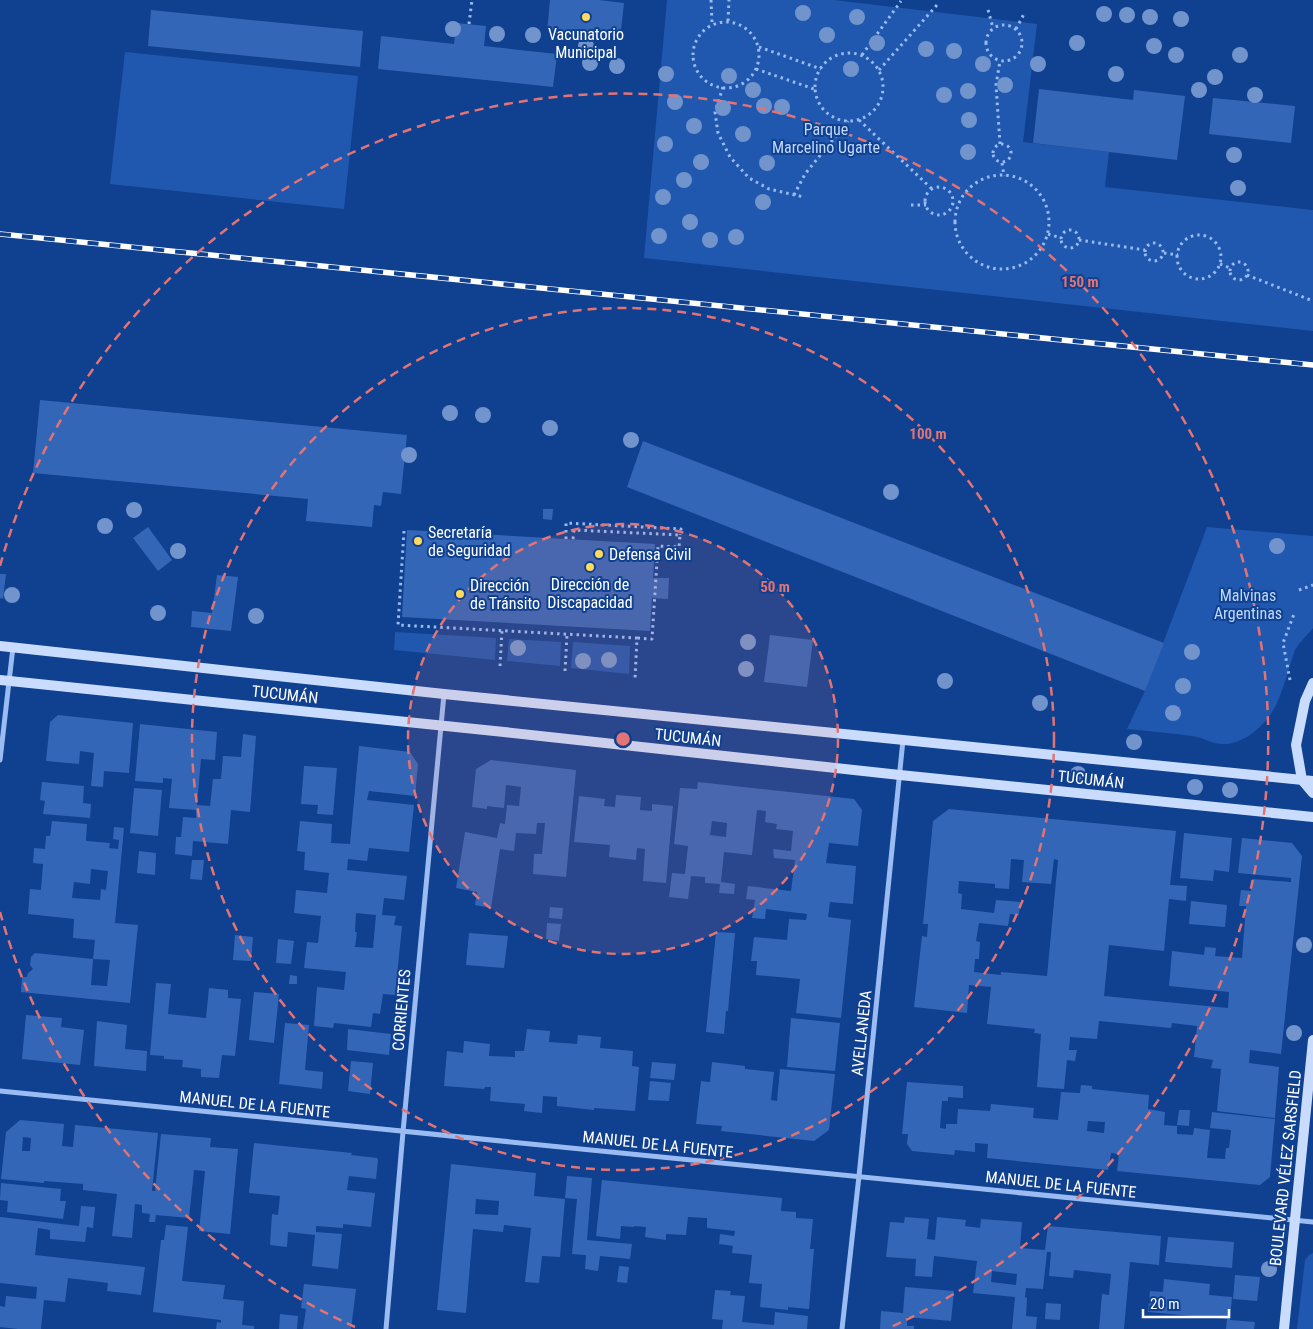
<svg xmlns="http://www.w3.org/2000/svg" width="1313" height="1329" viewBox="0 0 1313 1329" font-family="'Roboto Condensed',sans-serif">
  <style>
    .green { fill: #2158af }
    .building { fill: #3466b7; fill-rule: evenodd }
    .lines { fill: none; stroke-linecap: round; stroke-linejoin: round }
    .path { stroke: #9abcf3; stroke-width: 3; stroke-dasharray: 2.5 4; stroke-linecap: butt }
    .street { stroke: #9abcf3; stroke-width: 5 }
    .secondary { stroke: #c9dcfd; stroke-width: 10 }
    .rail-casing { stroke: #fff; stroke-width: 5.5 }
    .rail { stroke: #104090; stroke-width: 4; stroke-dasharray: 11; stroke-linecap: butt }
    .tree { fill: #7194cc }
    .ring { fill: none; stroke: #e47373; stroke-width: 2.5; stroke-dasharray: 9 6 }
    .poi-dot { fill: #ffda5c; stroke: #104090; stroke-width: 2 }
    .labels { text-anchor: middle; stroke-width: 4; stroke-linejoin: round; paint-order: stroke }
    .poi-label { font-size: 16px; fill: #fff; stroke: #104090; text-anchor: start }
    .park-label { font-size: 16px; fill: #c1d9fd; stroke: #104090 }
    .street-label { font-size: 16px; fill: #fff; stroke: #104090 }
    .centre { fill: #e47373; stroke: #104090; stroke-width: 2.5 }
    .ring-label { font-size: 15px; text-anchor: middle; font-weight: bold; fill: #e47373; stroke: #104090; stroke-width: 4; stroke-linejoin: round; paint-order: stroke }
  </style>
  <rect width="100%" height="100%" fill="#104090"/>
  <path class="green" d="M667,0H834L1037,24L1023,142L1109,152L1105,187L1313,210V331L644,258Z
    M125,52L358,76L344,209L110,184Z
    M1207,527L1313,536V628L1299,644L1295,650C1289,668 1284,688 1276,705C1267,724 1244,745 1222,744C1212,744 1202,737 1192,736C1170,733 1148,731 1127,729L1145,691Z
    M395,632L496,638L495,660L394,650Z
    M509,639L561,642L560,666L507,661Z
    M573,642L630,646L629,674L571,668Z
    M1313,1253V1329H1297L1305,1260L1309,1255Z"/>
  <path class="building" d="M550,0H599L624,3L620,39L547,32Z
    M151,10L363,31L360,67L148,46Z
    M456,23L486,26L484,46L557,54L553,87L378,69L381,36L454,44Z
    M1039,89L1133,100L1134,90L1185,96L1177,160L1033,143Z
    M1213,98L1295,106L1291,143L1209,134Z
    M40,400L407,435L401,494L383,492L381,506L374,505L372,527L306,521L308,499L33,473Z
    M643,441L1164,643L1145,691L627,487Z
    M543,509H553L552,520L543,519Z
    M148,527L172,560L158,571L133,538Z
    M407,530L655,544L653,578H669L668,599L652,598L650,631L402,617Z
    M0,574H6L3,599L0,598Z
    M217,575L238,577L231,631L191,627L192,611L212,613Z
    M770,635L813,640L807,687L764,682Z
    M58,715L133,723L129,773L104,771L103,787L91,786L94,753L80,751L79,764L46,761L50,722Z
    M140,724L217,732L215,760L201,759L197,805L210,806L213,779H221L223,756L241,757L243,734L256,736L250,812L231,810L228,844L193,841L192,856L175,854L176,837H181L183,817L196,818V810L169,808L172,779L163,778V783L135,781Z
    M359,746L410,752L418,764L415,796L369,791L367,800L414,805L409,852L369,848L367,861L348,859L347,870L407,876L404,900L384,898L382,915L396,916L394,925L402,926L395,995L383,994L380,1014L373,1013L371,1027L334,1023L333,1028L314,1026L317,987L344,990L346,972L304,968L307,942L318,943L321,916L294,913L296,890L327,893L329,873L304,870L305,852L297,851L300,821L332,824L331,843L350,844ZM356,913L376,915L373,948L355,947L357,932H355Z
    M491,760L576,770L566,877L533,874L534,854H542L545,823H537L536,834L516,833L514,851L500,849L491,908L475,905L477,892L456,888L465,832L497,838L500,823L505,824L507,805L519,806L521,787L506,785L504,808L487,806V809L472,807L476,769Z
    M304,766L337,768L333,815L317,814L318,805L301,804Z
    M42,782L84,786L83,803L91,804L90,818L43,814L45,801L40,800Z
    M698,782L854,799L862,810L858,846L829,843L826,863L856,866L853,904L830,902L828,917L851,920L841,1018L796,1013L800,979L756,975L757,961H751L754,937L787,940L789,919L806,920L807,914L766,909L765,919L752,918L755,900L746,899L748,886L791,891L795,860L774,858L773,849L791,851L793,831L776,829L777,824L765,822L766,811L757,810L752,855L724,852L721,882L735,884L734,894L719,893L720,884L705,883V877L691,876L688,899L669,897L672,873L685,874L688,846L674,844L680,788L697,789ZM712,821L727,823L726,837L710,835Z
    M134,788L162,790L158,836L130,833Z
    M616,795L641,797L640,810L652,811V804L673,806L666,883L643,881L645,849L637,848L636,860L609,857L610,845L574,842L579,796L605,799L604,806L615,807Z
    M949,809L1176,831L1170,885L1187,886L1186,901L1169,899L1164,951L1109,945L1104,996L1228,1008L1229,992L1169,986L1172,951L1204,955L1205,947L1216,948L1215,956L1242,958L1246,906H1239L1241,890L1251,891L1252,879L1291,882V878L1238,873L1242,838L1292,843L1302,856L1281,1054L1250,1050L1249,1063L1279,1067L1275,1118L1217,1111L1221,1069L1211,1068L1213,1060L1194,1057L1197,1026L1172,1023L1171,1028L1099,1021L1097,1039L1070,1037L1069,1050H1077L1075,1061L1067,1060L1064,1089L1037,1087L1041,1034L1034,1033L1035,1029L987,1024L991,987L969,985L967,1013L914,1007L922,936L927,937L928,924H923L933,821ZM1011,859L1024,860L1022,882L1051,884L1054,859L1058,860L1047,976L1001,972V975L974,972L975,959H979L980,942L976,941L979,923L1008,926L1010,914L1019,915L1020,902L996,900L994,913L961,909L962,894L958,893L959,881L995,884V888L1009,889Z
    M52,821L87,824L86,841L110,843L109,848L118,849L119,840L113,839L114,827L124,828L115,923L138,925L130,1003L21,992L22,977H27L28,973L33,969L30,965L31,957L35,953L93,959L91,985L107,986L110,960L93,959L95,940L73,938L74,919L28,914L30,889L41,890L43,864L33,863L34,848L45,849L46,836H50ZM91,869L108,871L106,890L101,889L100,900L72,898L74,882L90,884Z
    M1184,833L1232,838L1229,872L1214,870L1213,881L1180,878Z
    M139,851L156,853L155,875L137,873Z
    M192,860H204L202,880L190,879Z
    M1191,901L1227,905L1225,927L1189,924Z
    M550,907L563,908L562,919L549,918Z
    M547,923L561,924L559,941L546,939Z
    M716,932L735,933L728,1011H726L724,1034L706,1032Z
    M469,933L508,936L504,968L466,965Z
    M235,935L253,937L251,961L233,960Z
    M278,939L294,941L291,964L276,963Z
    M290,975L297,976V984H289Z
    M156,983L171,984L168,1014L206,1018L209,988L228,990V998L241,999L235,1056L222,1055L219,1078L201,1077V1069L182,1067L183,1060L164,1059V1056L150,1055Z
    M254,992L279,994L274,1043L249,1040Z
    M26,1015L62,1018L61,1027L84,1030L80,1065L22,1059Z
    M791,1018L840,1023L835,1071L787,1067Z
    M97,1021L127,1025L125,1049L147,1051L146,1071L94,1066Z
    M285,1023L309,1025L305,1070L323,1072L322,1089L279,1084Z
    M348,1029L391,1034L389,1055L347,1050Z
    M527,1029L550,1031L549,1042L577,1044L578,1035L601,1037L600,1048L633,1051L632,1066L639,1067L635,1111L594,1108V1110L557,1106V1097L543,1096L542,1113L524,1111L525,1104L490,1101L491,1087H485L484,1089L444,1086L447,1051L463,1053L464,1041L490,1044L489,1056L515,1057V1051H524Z
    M351,1061L373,1063L370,1094L348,1091Z
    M652,1062L676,1064L674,1080L650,1078Z
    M712,1062L745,1066V1069L774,1072L771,1100L777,1101L780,1069L835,1074L829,1130L814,1141L721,1131L722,1126L696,1124L701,1081L710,1082Z
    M650,1081L671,1083L669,1101L648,1100Z
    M907,1082L963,1086V1098L948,1097V1101H942L940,1128L946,1129V1124H957L958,1109L990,1111L991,1104L1034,1108L1033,1118L1058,1120L1061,1092L1080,1093L1081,1085L1092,1086V1089L1149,1095L1148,1109L1165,1112L1164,1125L1177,1126V1134L1193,1135L1194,1128L1210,1130L1207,1158L1225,1159L1226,1148H1229L1231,1130L1210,1128L1212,1112L1275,1119L1270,1177L1260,1185L1117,1171L1119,1154L1111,1153L1108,1170L987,1158L988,1144L975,1143V1152L955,1150L954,1155L912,1151L907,1144L908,1134H902ZM1088,1121L1105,1122L1104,1133L1087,1131Z
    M1179,1110H1190L1189,1126L1177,1125Z
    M20,1120L64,1124L62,1146L73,1147L75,1125L158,1133L152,1191H155L161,1134L211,1138L210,1147L238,1149L230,1234L199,1231L205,1171L194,1170L189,1218L156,1215L155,1222H149L150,1214L142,1213V1205L135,1204L132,1238L112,1236L117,1194L83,1190V1184L44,1181V1183L1,1179L6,1132ZM23,1137L31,1138L30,1151H22Z
    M254,1143L352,1153L351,1155L377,1158L378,1160L376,1179L349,1176L347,1190L375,1193L371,1227L343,1224V1228L316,1226V1232L342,1234L338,1269L312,1266L315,1235L288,1232L287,1247L270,1245L272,1214L278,1215L280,1196L249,1193Z
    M451,1164L536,1173L534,1196L565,1199L560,1257L542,1256L539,1283L525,1282L531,1228L504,1225L503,1232L473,1229L466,1313L437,1310ZM476,1199L499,1201L498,1215L475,1214Z
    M567,1176L592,1178L587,1240L632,1244L630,1259L600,1256L598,1271L585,1269L586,1255L572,1254L577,1199L565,1198Z
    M602,1180L782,1198L781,1211L796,1212V1218L813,1219L810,1249H814L809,1309L788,1307V1310L760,1307L762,1284L749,1283L752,1255L732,1253L733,1246L719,1244L720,1234L734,1236L735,1231L707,1228V1218L688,1217L686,1235L666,1234V1240L645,1237L646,1227L634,1226V1227L621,1226L620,1239L596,1236Z
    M1,1183L61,1189L60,1201H66L63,1219L7,1212L8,1201L0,1200Z
    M81,1206L95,1207L93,1228L87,1227L85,1242L50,1239V1230L38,1228L35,1255L145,1267L141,1295L107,1291L108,1283L68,1278L65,1302L44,1300L41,1329H18L0,1327V1306L5,1307L6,1296L36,1299L37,1287L0,1283V1217L79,1226Z
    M905,1217L929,1219L927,1239L935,1240L937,1217L966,1220L965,1226L980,1228L981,1219L1022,1222L1020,1248L1045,1250L1048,1226L1161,1236L1159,1265L1130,1262L1124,1329H1099L1102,1294L1109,1295L1111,1274L1074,1270L1073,1278L1049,1276L1051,1252H1047L1043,1289L1026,1288L1025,1297L1027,1298L1026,1316L1037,1317L1036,1329H1012L1015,1297L973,1293L977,1261L934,1256L932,1277L915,1276L916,1259L886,1257L890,1222L904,1223ZM992,1271L1017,1274L1016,1285L991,1282Z
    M166,1225L188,1227L182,1281L225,1285L223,1299L244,1301L242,1325L254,1326V1329H216L217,1322L221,1323V1320L153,1312L161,1240H164Z
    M1168,1237L1234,1242L1232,1268L1165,1262Z
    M619,1266L629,1267L627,1283L617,1282Z
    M1235,1275L1260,1277L1257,1301L1233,1299Z
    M1164,1279L1210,1284L1209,1295L1232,1297L1230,1320L1255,1322L1254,1329H1226L1227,1319L1148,1312L1150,1291L1163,1292Z
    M304,1284L356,1289L351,1329H303L306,1309L301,1308Z
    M905,1287L954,1291L951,1321L907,1317V1326H914V1329H880L881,1311L903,1313Z
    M715,1290L731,1291L730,1295L745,1296L742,1322L774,1325L775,1312L808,1316L807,1329H722L723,1320L712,1319Z
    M1046,1303L1061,1304L1060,1320L1045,1319Z
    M280,1314L298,1316L297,1329H279Z"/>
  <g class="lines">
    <path class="path" d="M711,0L712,23
      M988,10L993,28
      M728,21L729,0
      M693 55a33 33 0 1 1 66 0a33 33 0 1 1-66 0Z
      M469,24L472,0
      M986 43a18 18 0 1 1 36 0a18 18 0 1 1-36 0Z
      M1016,29L1024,14
      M759,47L821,69
      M815 87a34 34 0 1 1 68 0a34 34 0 1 1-68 0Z
      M862,55L901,1
      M756,69L814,89
      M879,70L937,5
      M723,87L715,112L718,133L730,157L749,178L769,189L804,197
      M859,120L932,189
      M993 153a9 9 0 1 1 18 0a9 9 0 1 1-18 0Z
      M1000,144L996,85L1000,61
      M1002,163L1004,176
      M955 222a47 47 0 1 1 94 0a47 47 0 1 1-94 0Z
      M925 201a14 14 0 1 1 28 0a14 14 0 1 1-28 0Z
      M794,195L805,174L848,121
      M911,205H926
      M1061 239a9 9 0 1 1 18 0a9 9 0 1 1-18 0Z
      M1048,234L1061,238
      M1177 257a22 22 0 1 1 44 0a22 22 0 1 1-44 0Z
      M1079,240L1145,250
      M1145 252a9 9 0 1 1 18 0a9 9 0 1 1-18 0Z
      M1164,253L1178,255
      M1230 271a9 9 0 1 1 18 0a9 9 0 1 1-18 0Z
      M1220,264L1230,268
      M1247,275L1313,301
      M404,531L398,625L637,638L635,679
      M566,539V523L681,529L680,535
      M573,539L574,530L680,535L679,547L658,546L652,639L637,638
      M1299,590L1313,585
      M500,666L502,630
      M565,671L567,635
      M1290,680L1283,643L1294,614"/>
    <path class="street" d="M0,760L13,647
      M0,1091L1313,1222
      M386,1329L403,1132L444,694
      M842,1329L859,1176L903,740"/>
    <path class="secondary" d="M0,646L444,694L1313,781
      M0,680L504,732L900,775L1313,817
      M1313,683L1305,701L1296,745L1302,780L1313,793
      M1284,1329L1313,1040"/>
    <defs>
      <path id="rail" d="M0,234L1313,365"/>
    </defs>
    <use href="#rail" class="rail-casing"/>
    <use href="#rail" class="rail"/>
  </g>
  <g class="tree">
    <circle cx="803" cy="13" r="8"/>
    <circle cx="1104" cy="14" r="8"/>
    <circle cx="1127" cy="15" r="8"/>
    <circle cx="857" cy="17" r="8"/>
    <circle cx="1150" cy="17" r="8"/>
    <circle cx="1181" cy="19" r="8"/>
    <circle cx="453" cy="29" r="8"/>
    <circle cx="497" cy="34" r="8"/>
    <circle cx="533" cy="35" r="8"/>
    <circle cx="827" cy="35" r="8"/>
    <circle cx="877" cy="43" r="8"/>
    <circle cx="1077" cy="43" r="8"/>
    <circle cx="586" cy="46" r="8"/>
    <circle cx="1154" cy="46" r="8"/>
    <circle cx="926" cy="49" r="8"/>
    <circle cx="954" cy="51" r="8"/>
    <circle cx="1176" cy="55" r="8"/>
    <circle cx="1240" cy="55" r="8"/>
    <circle cx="590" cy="63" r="8"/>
    <circle cx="983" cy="64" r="8"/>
    <circle cx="1038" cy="64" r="8"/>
    <circle cx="617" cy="66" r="8"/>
    <circle cx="851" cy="69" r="8"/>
    <circle cx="666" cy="74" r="8"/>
    <circle cx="1116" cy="74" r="8"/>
    <circle cx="729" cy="76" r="8"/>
    <circle cx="1215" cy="77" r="8"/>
    <circle cx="1005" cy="85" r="8"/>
    <circle cx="753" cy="90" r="8"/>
    <circle cx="1199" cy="90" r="8"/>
    <circle cx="968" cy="91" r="8"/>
    <circle cx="944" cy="95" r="8"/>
    <circle cx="1255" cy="95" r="8"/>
    <circle cx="675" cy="102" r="8"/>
    <circle cx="764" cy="106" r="8"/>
    <circle cx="782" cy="107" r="8"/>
    <circle cx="723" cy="108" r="8"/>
    <circle cx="969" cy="120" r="8"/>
    <circle cx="694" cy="126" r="8"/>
    <circle cx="743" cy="134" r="8"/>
    <circle cx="665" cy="144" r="8"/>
    <circle cx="968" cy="152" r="8"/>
    <circle cx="1234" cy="155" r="8"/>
    <circle cx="701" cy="162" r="8"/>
    <circle cx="767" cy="163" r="8"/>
    <circle cx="684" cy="180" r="8"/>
    <circle cx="1238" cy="188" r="8"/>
    <circle cx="663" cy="197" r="8"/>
    <circle cx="763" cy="202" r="8"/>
    <circle cx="690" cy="222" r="8"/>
    <circle cx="659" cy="236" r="8"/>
    <circle cx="736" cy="237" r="8"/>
    <circle cx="710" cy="240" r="8"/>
    <circle cx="450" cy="413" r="8"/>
    <circle cx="483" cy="415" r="8"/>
    <circle cx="550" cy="428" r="8"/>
    <circle cx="631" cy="440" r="8"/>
    <circle cx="409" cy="455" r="8"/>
    <circle cx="891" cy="492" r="8"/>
    <circle cx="134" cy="510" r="8"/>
    <circle cx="105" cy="526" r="8"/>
    <circle cx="1277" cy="546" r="8"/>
    <circle cx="178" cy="551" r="8"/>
    <circle cx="12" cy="595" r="8"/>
    <circle cx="158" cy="613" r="8"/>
    <circle cx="256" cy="616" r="8"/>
    <circle cx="748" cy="642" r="8"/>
    <circle cx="518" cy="648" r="8"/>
    <circle cx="1192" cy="652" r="8"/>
    <circle cx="609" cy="660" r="8"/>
    <circle cx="583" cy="661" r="8"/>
    <circle cx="746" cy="669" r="8"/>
    <circle cx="945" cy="681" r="8"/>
    <circle cx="1183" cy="686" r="8"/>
    <circle cx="1040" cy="703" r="8"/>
    <circle cx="1173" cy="713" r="8"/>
    <circle cx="1134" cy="742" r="8"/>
    <circle cx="1078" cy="774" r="8"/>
    <circle cx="1195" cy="787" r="8"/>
    <circle cx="1230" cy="790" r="8"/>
    <circle cx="1304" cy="945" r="8"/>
    <circle cx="1294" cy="1033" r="8"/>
    <circle cx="1269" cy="1269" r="8"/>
  </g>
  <circle cx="623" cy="739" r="215" fill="#e47373" fill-opacity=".12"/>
  <g class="ring">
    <circle cx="623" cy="739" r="215"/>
    <circle cx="623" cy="739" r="431"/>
    <path d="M355 1327A646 646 0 0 1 0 912M0 566A646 646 0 1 1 891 1327"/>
  </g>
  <g class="poi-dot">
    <circle cx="586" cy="17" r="5"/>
    <circle cx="418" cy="541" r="5"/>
    <circle cx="599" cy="554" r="5"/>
    <circle cx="590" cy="567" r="5"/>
    <circle cx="460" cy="594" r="5"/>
  </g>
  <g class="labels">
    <g class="poi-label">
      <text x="586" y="40" text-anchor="middle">Vacunatorio<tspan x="586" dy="18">Municipal</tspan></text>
      <text x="428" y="538">Secretaría<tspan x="428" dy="18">de Seguridad</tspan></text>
      <text x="609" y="560">Defensa Civil</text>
      <text x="590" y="590" text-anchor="middle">Dirección de<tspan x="590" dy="18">Discapacidad</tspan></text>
      <text x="470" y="591">Dirección<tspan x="470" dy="18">de Tránsito</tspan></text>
    </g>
    <g class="park-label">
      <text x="826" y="135">Parque<tspan x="826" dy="18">Marcelino Ugarte</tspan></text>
      <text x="1248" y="601">Malvinas<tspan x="1248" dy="18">Argentinas</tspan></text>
    </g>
    <g class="street-label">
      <text transform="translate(285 694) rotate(6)" y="6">TUCUMÁN</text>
      <text transform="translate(688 737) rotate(6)" y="6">TUCUMÁN</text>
      <text transform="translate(1091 779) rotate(6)" y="6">TUCUMÁN</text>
      <text transform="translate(401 1010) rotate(-85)" y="6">CORRIENTES</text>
      <text transform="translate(861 1033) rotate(-84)" y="6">AVELLANEDA</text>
      <text transform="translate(255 1104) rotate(6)" y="6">MANUEL DE LA FUENTE</text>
      <text transform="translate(658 1144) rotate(6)" y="6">MANUEL DE LA FUENTE</text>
      <text transform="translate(1285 1168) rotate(-84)" y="6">BOULEVARD VÉLEZ SARSFIELD</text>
      <text transform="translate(1061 1184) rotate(6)" y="6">MANUEL DE LA FUENTE</text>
    </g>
  </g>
  <circle cx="623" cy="739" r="8" class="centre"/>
  <g class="ring-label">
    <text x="1080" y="287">150 m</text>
    <text x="928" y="439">100 m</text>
    <text x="775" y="592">50 m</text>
  </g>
  <path d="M1143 1309v8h86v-8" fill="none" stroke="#ffffff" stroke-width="2.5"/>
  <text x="1150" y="1309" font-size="15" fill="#ffffff" stroke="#104090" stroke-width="4" paint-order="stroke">20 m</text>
</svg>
